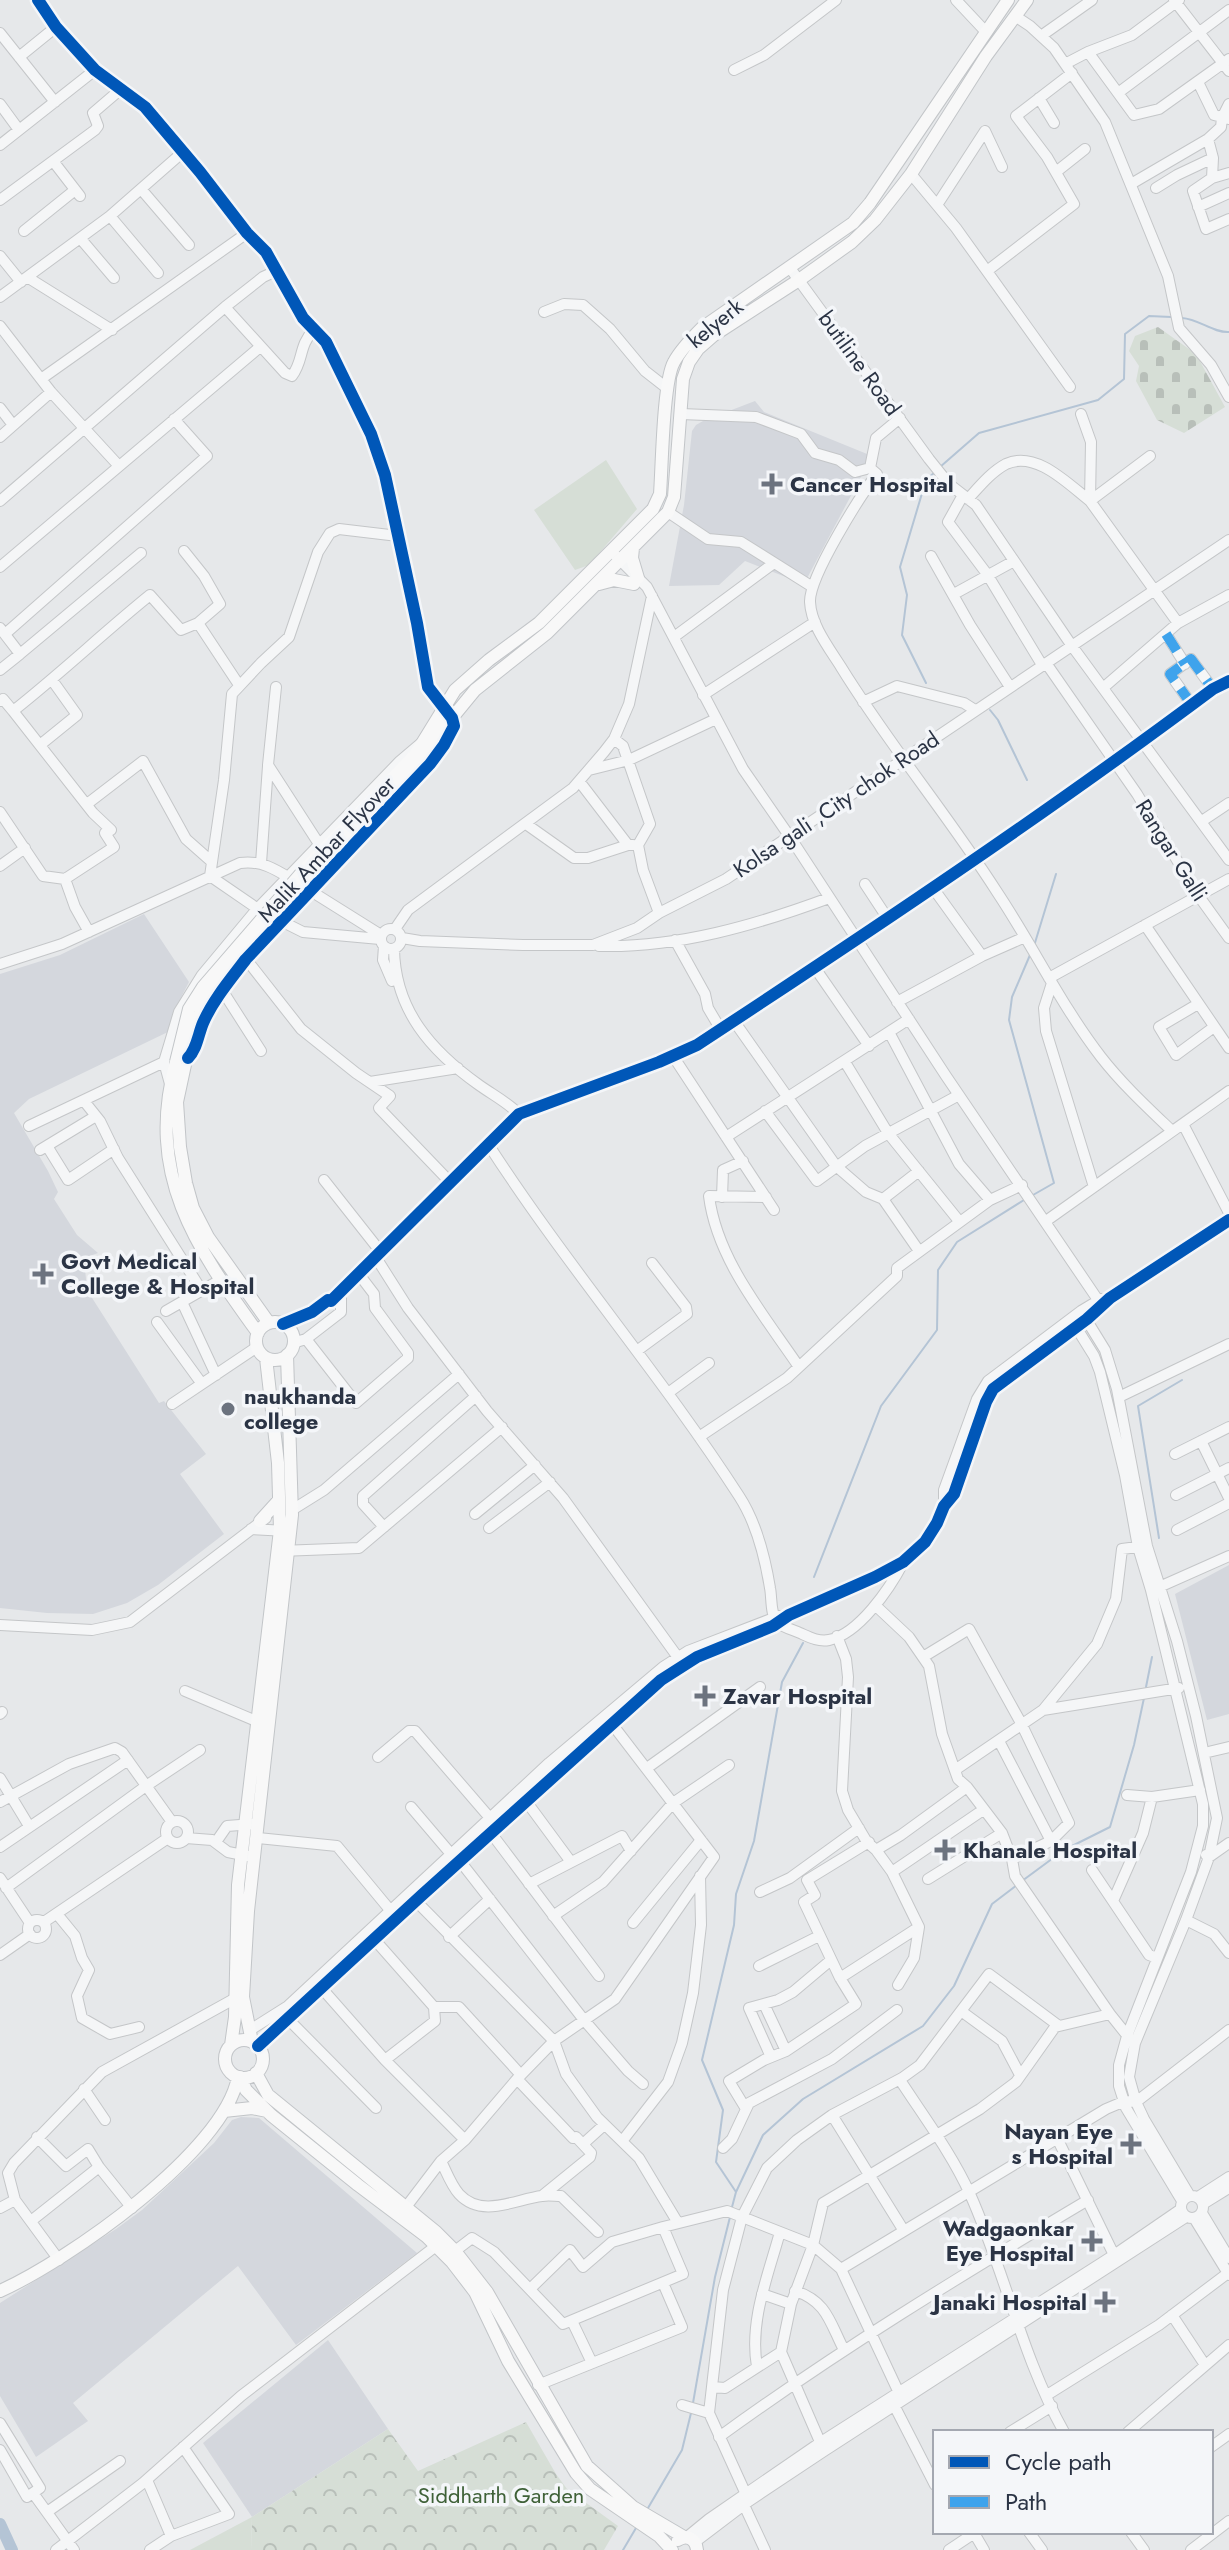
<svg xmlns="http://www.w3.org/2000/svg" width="1229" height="2550" viewBox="0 0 1229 2550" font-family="Jost,sans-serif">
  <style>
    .built { fill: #d4d7dd }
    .cemetery { fill: url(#cemetery-stones) }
    .park { fill: url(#park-crowns) }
    .pitch { fill: #d6ded6 }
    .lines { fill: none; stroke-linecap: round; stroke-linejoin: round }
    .stream { stroke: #b4c4d5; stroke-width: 2 }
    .river { stroke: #b4c4d5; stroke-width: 12 }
    .minor-casing { stroke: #c4c6c8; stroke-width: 12 }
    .major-casing { stroke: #c2c5c8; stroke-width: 14 }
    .minor { stroke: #f5f6f7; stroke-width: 10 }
    .major { stroke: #f8f8f8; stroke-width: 12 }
    .major-bridge-casing { stroke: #c2c5c8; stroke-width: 14; stroke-linecap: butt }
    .major-bridge { stroke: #f8f8f8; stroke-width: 12 }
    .quiet { stroke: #3ea3ec; stroke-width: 10; stroke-dasharray: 20 10; stroke-linecap: butt }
    .cycleway-casing { stroke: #f4f6f9; stroke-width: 17 }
    .cycleway { stroke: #0057b8; stroke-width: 12 }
    .poi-dot { fill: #6c737f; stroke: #f4f6f9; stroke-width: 3 }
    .labels { text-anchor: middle; stroke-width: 7; stroke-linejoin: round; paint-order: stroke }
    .street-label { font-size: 22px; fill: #2b3445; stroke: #f4f6f9 }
    .poi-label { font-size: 22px; font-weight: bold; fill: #2b3445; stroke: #f4f6f9; text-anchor: start }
    .park-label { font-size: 22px; fill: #3f6138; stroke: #f4f6f9 }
  </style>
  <defs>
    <pattern id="cemetery-stones" width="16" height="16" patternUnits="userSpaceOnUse" patternTransform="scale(2)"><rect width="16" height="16" fill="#d6ded6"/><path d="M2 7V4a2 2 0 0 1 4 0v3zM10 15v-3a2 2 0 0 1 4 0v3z" fill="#b8bfb9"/></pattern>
    <pattern id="park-crowns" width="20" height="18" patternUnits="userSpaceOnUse" patternTransform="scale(2)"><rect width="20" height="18" fill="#d6ded6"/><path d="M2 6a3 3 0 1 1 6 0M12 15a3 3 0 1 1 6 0" fill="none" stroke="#b8bfb9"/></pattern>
  </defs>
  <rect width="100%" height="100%" fill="#e6e8ea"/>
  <path class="built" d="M755,401L764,412L872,456L804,584L745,561L719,585L669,586L684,505L692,431L696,425L703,421Z
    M144,914L189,982L176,1007L172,1030L29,1099L14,1113L48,1171L58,1192L54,1199L77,1235L98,1253L84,1258L87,1290L159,1403L164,1401L206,1454L180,1474L224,1534L158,1585L127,1603L93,1614L47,1613L0,1608V974L60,955Z
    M1229,1565V1714L1207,1720L1175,1594Z
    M241,2117L259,2118L417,2253L296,2345L238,2266L73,2403L88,2421L36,2457L0,2396V2303L116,2229L142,2210L214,2143L232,2120Z
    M328,2340L388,2429L252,2517L203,2443Z"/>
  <path class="cemetery" d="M1158,327L1196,354L1225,407L1184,433L1157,420L1136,381L1139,366L1129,351L1135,336Z"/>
  <path class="park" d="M526,2422L556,2474L567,2489L618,2526L604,2550H251L252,2517L388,2429L418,2471Z"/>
  <path class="pitch" d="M606,460L637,509L589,565L575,570L534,510Z
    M252,2517L251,2550H190Z"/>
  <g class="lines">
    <path class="stream" d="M1182,318C1199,319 1213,333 1229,332
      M940,467L979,433L1098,400L1124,379L1125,334L1149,316L1171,317
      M926,683L902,635L907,595L900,567L926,480L935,472
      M990,710L998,720L1027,780
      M1034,946L1056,874
      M1030,955L1012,997L1009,1020L1054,1183L1033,1195
      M1159,1538L1138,1406L1182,1380
      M814,1577L881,1406L937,1330L938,1270L957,1242L1024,1200
      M1146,1687L1152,1657
      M1022,1881L1064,1850L1110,1827L1134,1745L1144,1698
      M736,2192L763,2135L803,2099L923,2026L954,1986L992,1904L1017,1885
      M732,2207L736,2192L716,2162L723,2110L702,2060L734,1925L736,1894L754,1841L782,1682L803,1643
      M693,2403L715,2277L730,2217
      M648,2508L682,2450L691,2413
      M623,2550L636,2528"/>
    <path class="river" d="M0,2524L12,2550"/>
    <defs>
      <path id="minor" d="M38,0L56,27L95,70L145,107L200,172L247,233L266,252L303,318L326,342L371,434L385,475L417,623L428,687L452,718L454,726L444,745L430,764L246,959C225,986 204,1012 195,1045
        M956,0L986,32
        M1174,0L1229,71
        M1015,16L1030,26L1054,48L1105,122L1168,276L1179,328L1211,365L1229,397
        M0,33L55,102
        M1041,36L1092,0
        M1088,52L1134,115L1159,109L1229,59
        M19,57L56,27
        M1065,64L1088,52L1132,35L1179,0
        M734,70L764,55L836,0
        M1198,82L1214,115L1229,119
        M1118,93L1229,10
        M1039,98L1054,123
        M0,104L19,130
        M1229,104L1222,118L1221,127L1208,139L1213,158L1212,178L1193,191L1206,229L1229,219
        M0,145L95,70
        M53,161L80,196
        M1056,172L1085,149
        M911,174L956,228L1070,387
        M1212,178L1229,173
        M1131,184L1208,139
        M1156,188L1177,175L1213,158
        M141,189L189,245
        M0,200L95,130L98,126L93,113L121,89
        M937,205L985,131L1002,167
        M1198,207L1229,193
        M110,216L158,273
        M24,231L75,190
        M80,238L114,278
        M0,256L21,282
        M790,268L929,459L949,484L976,505L1072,646L1229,860
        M987,271L1074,204L1047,157L1016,116L1072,73
        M27,277L112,330
        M0,297L110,216L183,152
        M225,307L285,373L292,376C304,360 298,347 314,329
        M544,312L564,304L583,305L610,329L645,371L668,389
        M0,326L51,392L119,466
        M41,379L247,233
        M0,408L13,425
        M681,414L756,417L801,434L815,453L839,460L855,472L870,468
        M1081,414L1091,442L1090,501L1178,623
        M900,418L876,438L870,468L877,474C860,496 809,577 810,602C811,625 829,648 841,667C889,745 948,815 997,892C1033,946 1061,1005 1101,1057C1122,1084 1148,1108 1172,1131
        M0,437L51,392
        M963,495L948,522L987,574L1042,665
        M968,499C979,487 991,472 1006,464C1036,450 1068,484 1090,501L1150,456
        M0,501L225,307L263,277L276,271
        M668,512L708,539L741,542L811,586
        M184,551L204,576L220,604L198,623
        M615,555L647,587L743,769L790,837L946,1076L1098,1300
        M931,556L970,625L1010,687
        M0,567L260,347
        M954,594L1014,561
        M0,628L20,654L141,553
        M5,634L207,456L174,419
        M1166,634L1185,664
        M674,637L774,563
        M1046,663L1137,794L1198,895L1229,938
        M0,670L20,654
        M276,687L268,765L319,844
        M1103,688L1178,623L1229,595
        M703,695L815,622
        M0,701L3,699L13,711
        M863,702L897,686L964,703L975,710
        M1192,705L1170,674L1191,659L1213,689
        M614,739L623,746L650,824L638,845L643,870L659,913
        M40,745L77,715L52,680
        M589,770L629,760L716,719
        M579,781L628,845H633
        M87,804L143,761L186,839L212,862
        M0,812L43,876L65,879
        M1202,821L1229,803
        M526,824L574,858H588L628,845
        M261,863L268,766
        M0,866L25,848
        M210,876L224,780L232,694L261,663L289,637L318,552L330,533L339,529L398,536
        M210,876L261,911
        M865,884L888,919
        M306,888L381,935
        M933,888L982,956
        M279,920L303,932L380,939
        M1145,925L1229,1048
        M381 939a10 10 0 1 1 20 0a10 10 0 1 1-20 0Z
        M395,929L408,910L573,788L604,752L614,739L629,704L652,596
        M89,932L75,907L65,879L114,847L105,833L111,830L93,813L13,711C60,674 103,633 150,595L181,630L198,623L239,685
        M402,938L420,941L523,945H593L637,928L659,913L726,879L1229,540
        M675,940L705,994L708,1008L721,1030
        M384,946L383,960L392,981
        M599,946C678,948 756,925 829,898
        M394,949C395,1010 431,1051 479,1085C493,1095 507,1102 519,1114
        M246,959L301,1029L356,1073L390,1096L379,1108L450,1182
        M0,964L62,944L240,863C261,860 275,869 293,880
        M815,968L869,1046
        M1049,978L1229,879
        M1052,983L1044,1008L1046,1031L1094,1187
        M222,990L261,1051
        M897,1002L982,956L1025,937
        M1198,1004L1159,1027L1176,1055L1214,1027
        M734,1021L836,1166L866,1192L883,1199L919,1251
        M889,1032L959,1164L990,1200
        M673,1056L774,1210
        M845,1062L888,1133L959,1221
        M370,1082L458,1068
        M170,1084L164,1062L179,1012L202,975L257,909L400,761L420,744
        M84,1101L100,1121L118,1158L202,1291
        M765,1111L817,1181L865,1146L959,1095
        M1183,1124L1229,1213
        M29,1126L164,1062
        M726,1137L909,1019
        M488,1144C566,1265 661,1375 739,1496C756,1522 765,1557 770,1588C772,1597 770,1616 778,1623C783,1627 793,1630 800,1633C809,1637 818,1642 829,1640C859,1634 890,1588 903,1563
        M47,1146L68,1180L114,1149
        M40,1150L96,1116
        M324,1180L380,1251
        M722,1197L723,1170L743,1161
        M766,1197L709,1196C717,1260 764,1315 799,1367
        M883,1199L919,1171
        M1046,1221L1229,1091
        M375,1256L408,1308L487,1411L563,1498L682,1663
        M182,1302L216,1375
        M166,1311L220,1280
        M1081,1311L1105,1350L1117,1389L1147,1546L1177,1641L1196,1716L1217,1818L1209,1857L1186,1920L1135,2043L1129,2077L1136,2102L1144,2119L1190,2196
        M1071,1319L1094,1356L1100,1372L1125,1475L1138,1547L1151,1590L1203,1804V1826L1191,1872L1127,2036L1119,2065V2086L1126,2108L1182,2201
        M157,1322L202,1384
        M283,1324L312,1312L328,1300L331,1301L519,1114L659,1062L697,1045C872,930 1046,814 1213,689L1229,681
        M306,1339L356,1403L408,1358V1353L375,1308L374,1294L358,1273
        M293,1343L306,1339L341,1312V1289
        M638,1350L687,1314L686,1307L652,1263
        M668,1393L709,1363
        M1119,1397L1229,1344
        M172,1404L257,1347
        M699,1437L787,1378L897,1276V1268L990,1200L1022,1185
        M1201,1441L1229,1498
        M1175,1454L1229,1427
        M1176,1495L1229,1468
        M944,1506V1490L977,1399L988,1381L1081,1311L1101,1299
        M292,1510L324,1490L459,1374
        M475,1514L535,1465
        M384,1527L363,1504V1496L476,1396
        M489,1528L550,1482
        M251,1529L287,1531
        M1177,1530L1229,1503
        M280,1551L359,1548L502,1427
        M1157,1588L1229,1556
        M876,1606L909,1637L929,1666L942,1734L958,1779L967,1787L1002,1833L1012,1859L1015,1876L1110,2014L1130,2039
        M0,1625L92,1630L130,1622L266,1518
        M837,1636L846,1659L848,1677L842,1791L848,1810L867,1842L876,1850L892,1872L919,1927L914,1958L898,1985
        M923,1657L969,1629L1021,1723L1069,1823L1051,1841L1012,1859
        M185,1691L256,1721
        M1043,1710L1179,1688
        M0,1714L2,1712
        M999,1741L1051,1841
        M1204,1753L1229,1747
        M378,1757L409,1731H415L490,1818
        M647,1768L760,1687
        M955,1770L1043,1710L1097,1644L1116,1599L1122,1549L1145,1546
        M0,1778L29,1826
        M1127,1795L1152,1797L1200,1790
        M526,1801L571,1862
        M0,1802L69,1764L115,1748L122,1752L172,1822
        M411,1807L451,1854
        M166 1832a11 11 0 1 1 22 0a11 11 0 1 1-22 0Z
        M491,1833L599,1976
        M186,1838L212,1840L228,1852L248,1856
        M258,1838L337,1846L390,1910
        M216,1842L227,1826L253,1824
        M0,1847L128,1760
        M876,1850L901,1835L967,1787
        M1206,1855L1209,1857L1229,1843
        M460,1861L584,2020L628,2071L643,2084
        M1092,1870L1149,1955L1157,1958
        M892,1872L983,1810
        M0,1878L30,1923
        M928,1879L1002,1833
        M529,1884L622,1836L631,1851
        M6,1888L146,1786L200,1750
        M760,1892L790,1878L859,1828
        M411,1896L554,2041L566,2074L597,2117L639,2158L678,2223
        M1113,1901L1143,1833L1152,1797
        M57,1914L75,1936L82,1958L89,1970L77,1996L82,2018L110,2034L139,2027
        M553,1916L603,1882L673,1803L729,1765
        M28 1929a9 9 0 1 1 18 0a9 9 0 1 1-18 0Z
        M1186,1920L1214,1934L1229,1953
        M44,1922L168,1838
        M633,1923L701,1840
        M449,1937L490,1899
        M374,1939L434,2007L435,2021L385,2060
        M0,1955L30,1934
        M759,1966L819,1936
        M840,1978L919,1927
        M318,1984L385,2060L465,2140
        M764,2004L786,2051
        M434,2007H459L521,2075
        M961,2011L1002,2041L1020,2075
        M287,2018L376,2108
        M250,2030L288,2006L549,1763L663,1667L688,1651L779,1616
        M258,2046L422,1895L661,1680L697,1657L773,1626L789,1615L875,1577L903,1562L925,1542L937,1523L944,1506L954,1494L986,1402L993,1389L1087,1319L1110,1298L1229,1220
        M771,2057L749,2008L778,2000L793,1992L831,1960
        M517,2079L573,2138L576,2137L591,2153L590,2157L542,2196
        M900,2080C924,2117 952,2154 970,2194C1005,2272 1022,2357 1064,2432
        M84,2089L105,2120
        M746,2109L729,2081L764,2060L786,2051L856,2004L840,1978L804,1902L815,1895L807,1880L869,1842
        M832,2115L904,2231
        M37,2137L66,2166L88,2149L99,2167
        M1057,2138L1114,2255
        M623,2140L668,2082L682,2043L693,1993L701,1925L700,1876
        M583,2144L604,2125
        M723,2148L732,2139L749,2103L832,2059L897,2010
        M441,2161C446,2171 451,2185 459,2194C482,2219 516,2199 542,2196C548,2195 555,2196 561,2196L598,2232
        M1181 2207a11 11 0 1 1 22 0a11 11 0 1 1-22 0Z
        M1198,2197L1229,2177
        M15,2200L59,2260
        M1203,2204L1229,2188
        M406,2207L441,2161L465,2140L517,2079L554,2041L615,1999L714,1857L612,1724
        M0,2208L15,2200L8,2173L14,2163L102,2072L234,1999
        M1202,2213L1229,2258
        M1194,2218L1229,2275
        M31,2221L99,2167L132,2208
        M455,2251L472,2238L494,2252L563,2324L683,2274L663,2227L727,2211L813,2245L841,2269L899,2393
        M841,2269L1106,2109L1125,2101L1136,2102L1229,2030
        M530,2289L570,2250L583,2267L612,2242L663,2227
        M795,2291C827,2301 830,2323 844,2350
        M762,2294L791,2304
        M1172,2315L1205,2365
        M572,2321L592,2363
        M757,2367C749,2321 768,2276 780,2232
        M538,2385L682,2327L663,2283
        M712,2387L725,2388L781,2352
        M1047,2395L1159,2325L1228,2273
        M682,2405L709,2413
        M895,2407L935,2485
        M0,2423L40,2488L27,2497L0,2450
        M1010,2432L1052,2406
        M1128,2432L1229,2345
        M719,2437C837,2351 962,2275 1088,2200
        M1211,2447L1229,2434
        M824,2451L781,2352L791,2304L813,2245L823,2203L980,2109L1016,2082L1055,2027L1110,2014
        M147,2480L171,2536L150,2550
        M33,2493L74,2550
        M749,2501L709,2413L723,2290L742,2217L767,2168L797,2140L832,2115L902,2078L920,2065L989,1974L1059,2026
        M744,2505L765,2550
        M47,2512L120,2461
        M1029,2532L1042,2550
        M1131,2532L1144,2550
        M974,2533L984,2550
        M171,2536L229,2514L183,2447
        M687,2537L709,2519L821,2442L1114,2255L1181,2209
        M695,2542L749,2501L824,2451L1186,2217
        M56,2550L143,2483L241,2396L436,2246
        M949,2550L976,2532
        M1191,2550L1229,2521"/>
      <path id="major" d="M633,548L632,558L638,578
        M599,584L614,580L634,584
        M304,870L415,755L455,690L489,660L539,623L653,509L660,494C662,467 663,381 674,362C681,349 692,338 702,328L853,223L870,203L1008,0
        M311,876L418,765L433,747L452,718L475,690L547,633L668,512L674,497L683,379L689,362L698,349L714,335L799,280L852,242L875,220L911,174L986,56L1027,0
        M189,1046L177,1102L180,1147L186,1183L193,1208L208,1237L269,1323
        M176,1062C145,1174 195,1246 258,1333
        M256 1341a19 19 0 1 1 38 0a19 19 0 1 1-38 0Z
        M260,1521L279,1500
        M225 2059a19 19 0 1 1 38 0a19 19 0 1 1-38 0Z
        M252,2042L243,1997L248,1911L292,1515L287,1355
        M231,2045L235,2017L238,1885L280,1530L278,1463L266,1358
        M256,2073L268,2095L436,2232L455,2251L487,2292L587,2466L633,2507L684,2537
        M240,2077L246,2090L271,2115L358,2185L427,2237L452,2262L475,2292L508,2361L576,2473L590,2489L659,2536L672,2550
        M224,2111L252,2108L267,2111
        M0,2291C67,2261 224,2152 238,2077
        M678,2540C687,2534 696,2539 697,2550"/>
    </defs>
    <use href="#minor" class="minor-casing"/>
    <use href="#major" class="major-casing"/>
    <use href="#minor" class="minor"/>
    <use href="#major" class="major"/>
    <defs>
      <path id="major-bridge" d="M189,1046C201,984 270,923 311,876
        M176,1062L189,1009L203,987L304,870"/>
    </defs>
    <use href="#major-bridge" class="major-bridge-casing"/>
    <use href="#major-bridge" class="major-bridge"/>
    <path class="quiet" d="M1166,634L1185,664
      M1192,705L1170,674L1191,659L1213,689"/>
    <defs>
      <path id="cycleway" d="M38,0L56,27L95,70L145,107L200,172L247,233L266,252L303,318L326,342L371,434L385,475L417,623L428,687L452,718L454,726L444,745L430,764L246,959C230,980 213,1000 203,1023C198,1035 197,1049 188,1058
        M283,1324L312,1312L328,1300L331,1301L519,1114L659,1062L697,1045C872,930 1046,814 1213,689L1229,681
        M258,2046L422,1895L661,1680L697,1657L773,1626L789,1615L875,1577L903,1562L925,1542L937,1523L944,1506L954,1494L986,1402L993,1389L1087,1319L1110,1298L1229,1220"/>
    </defs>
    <use href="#cycleway" class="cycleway-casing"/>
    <use href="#cycleway" class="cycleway"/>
  </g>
  <g class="poi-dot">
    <path d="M768 472h8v8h8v8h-8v8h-8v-8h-8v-8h8z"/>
    <path d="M39 1262h8v8h8v8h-8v8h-8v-8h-8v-8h8z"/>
    <circle cx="228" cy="1409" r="8"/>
    <path d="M701 1684h8v8h8v8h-8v8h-8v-8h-8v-8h8z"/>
    <path d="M941 1838h8v8h8v8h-8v8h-8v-8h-8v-8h8z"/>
    <path d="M1127 2132h8v8h8v8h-8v8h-8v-8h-8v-8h8z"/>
    <path d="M1088 2229h8v8h8v8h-8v8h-8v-8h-8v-8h8z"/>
    <path d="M1101 2290h8v8h8v8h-8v8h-8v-8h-8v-8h8z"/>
  </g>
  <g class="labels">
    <g class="street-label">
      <text transform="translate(715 323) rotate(-39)" y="8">kelyerk</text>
      <text transform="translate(860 363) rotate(54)" y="8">butiline Road</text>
      <text transform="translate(836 804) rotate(-34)" y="8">Kolsa gali ,City chok Road</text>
      <text transform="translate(326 849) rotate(-47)" y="8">Malik Ambar Flyover</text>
      <text transform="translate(1172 850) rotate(58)" y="8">Rangar Galli</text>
    </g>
    <g class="poi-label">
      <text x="790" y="492">Cancer Hospital</text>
      <text x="61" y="1269">Govt Medical<tspan x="61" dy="25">College &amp; Hospital</tspan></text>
      <text x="244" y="1404">naukhanda<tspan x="244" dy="25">college</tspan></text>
      <text x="723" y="1704">Zavar Hospital</text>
      <text x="963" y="1858">Khanale Hospital</text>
      <text x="1113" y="2139" text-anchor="end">Nayan Eye<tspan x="1113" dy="25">s Hospital</tspan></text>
      <text x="1074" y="2236" text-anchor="end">Wadgaonkar<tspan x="1074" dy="25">Eye Hospital</tspan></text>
      <text x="1087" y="2310" text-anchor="end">Janaki Hospital</text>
    </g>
    <g class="park-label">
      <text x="501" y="2503">Siddharth Garden</text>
    </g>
  </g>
  <rect x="933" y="2430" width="280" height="104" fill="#f4f6f9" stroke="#a4a8b1" stroke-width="2"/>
  <rect x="949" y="2456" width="40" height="12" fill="#0057b8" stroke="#a4a8b1" stroke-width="2"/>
  <text x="1005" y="2470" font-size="24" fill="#2b3445">Cycle path</text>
  <rect x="949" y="2496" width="40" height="12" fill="#3ea3ec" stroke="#a4a8b1" stroke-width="2"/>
  <text x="1005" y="2510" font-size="24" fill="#2b3445">Path</text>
</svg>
